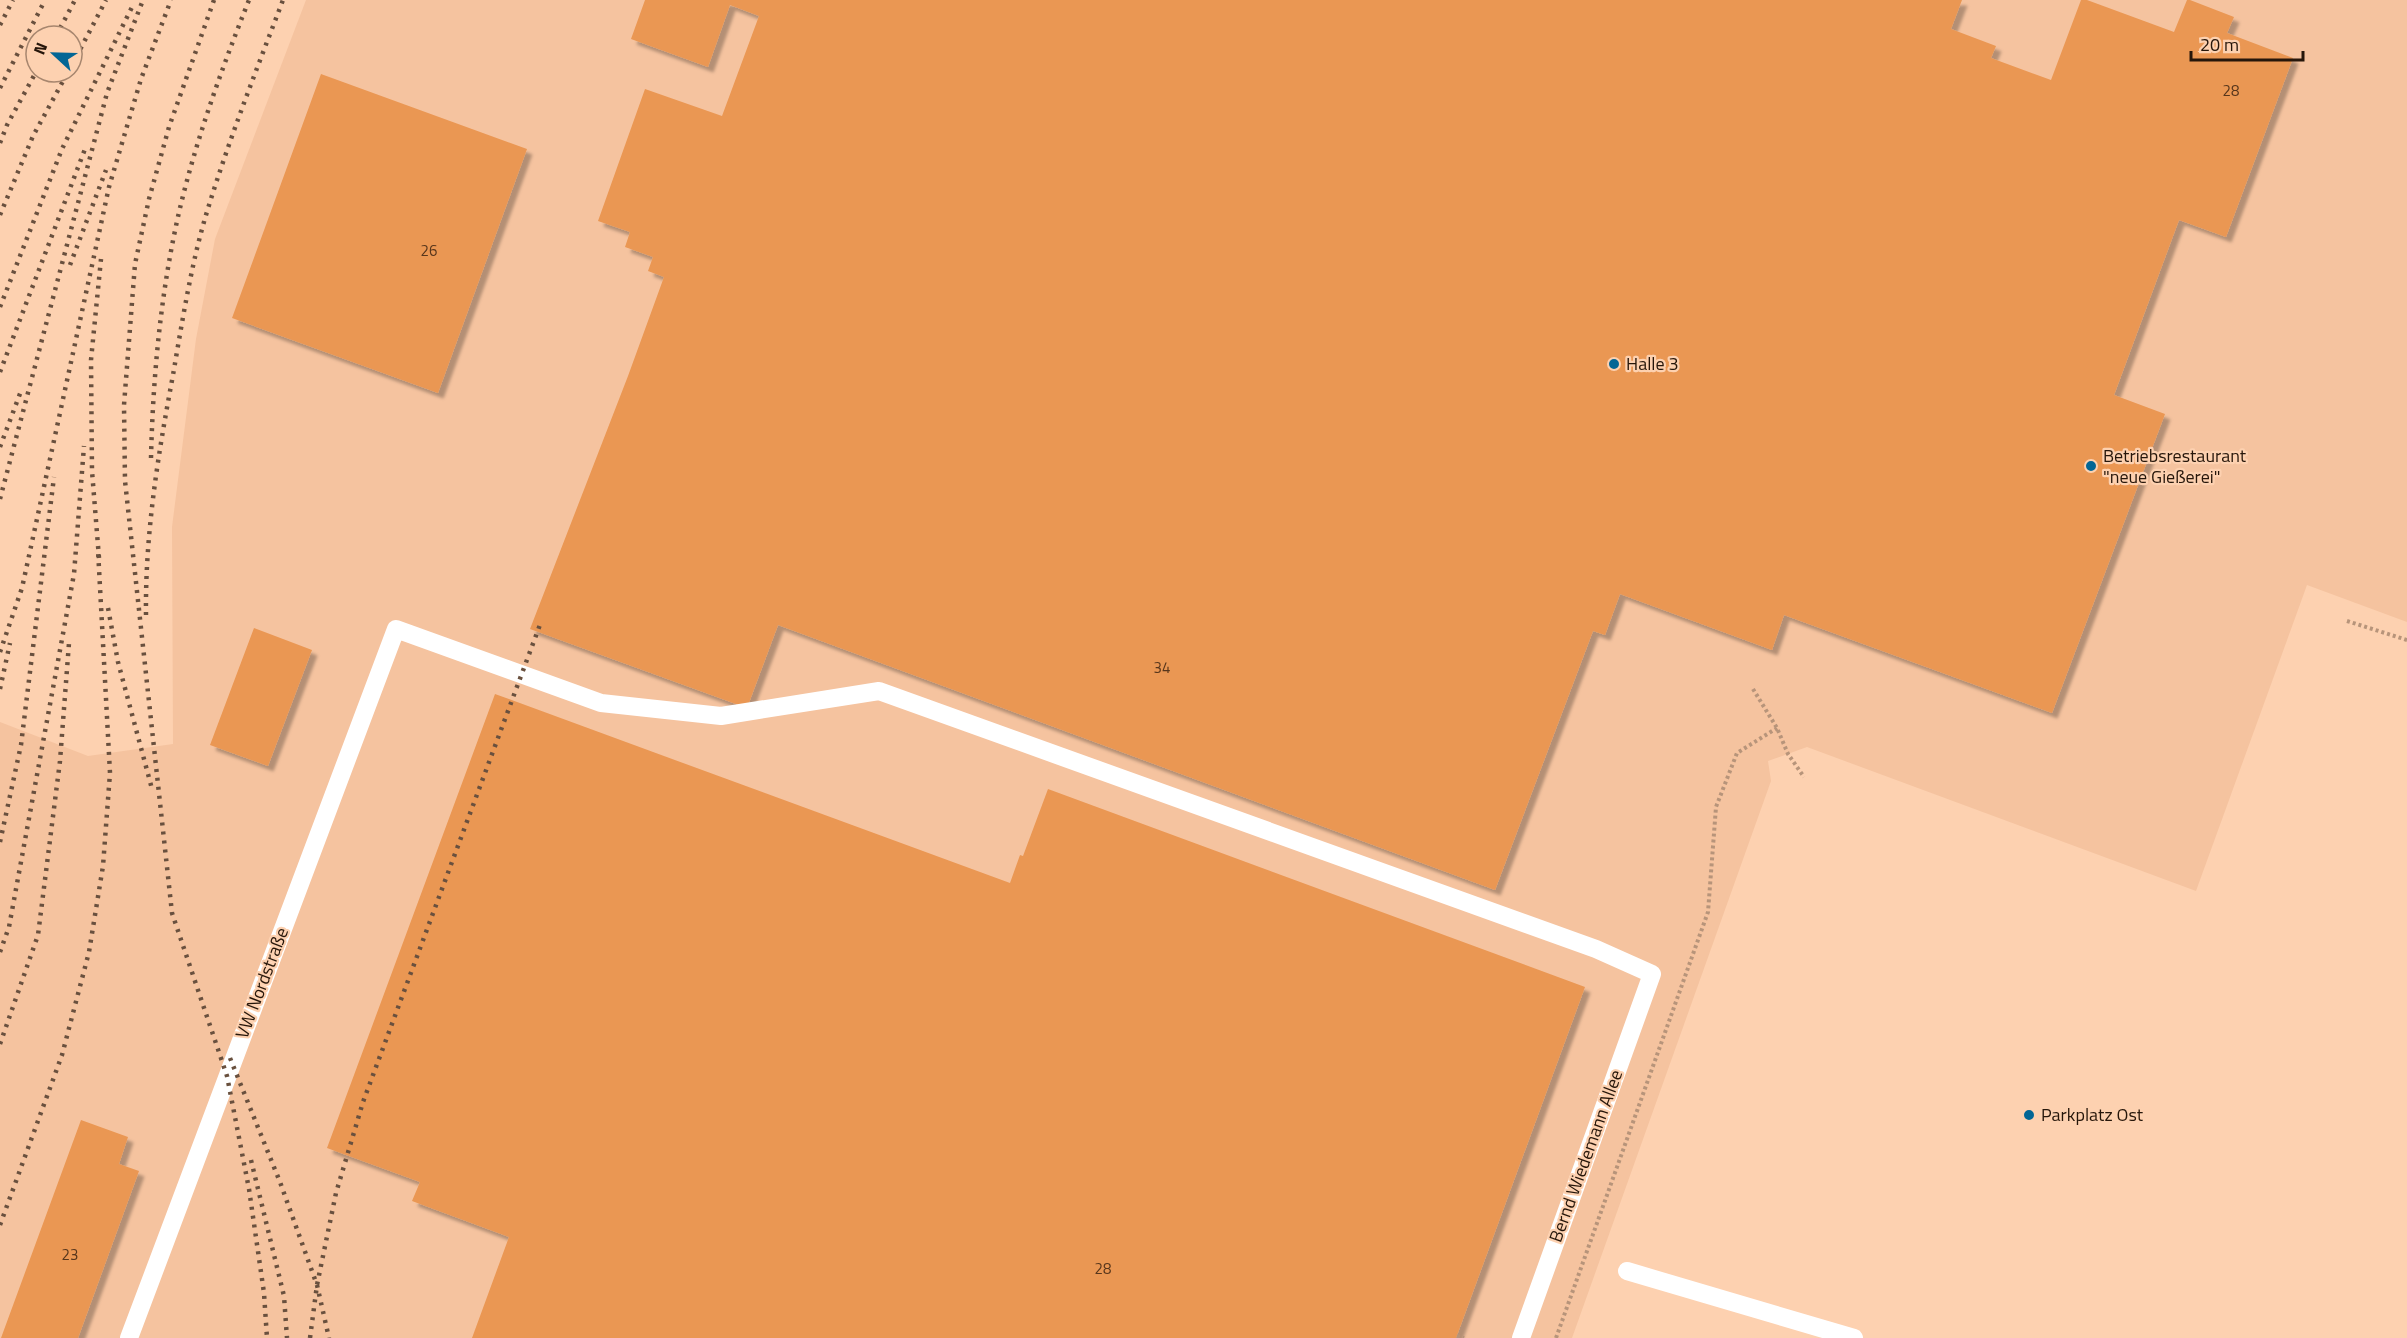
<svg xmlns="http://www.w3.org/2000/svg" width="2407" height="1338" viewBox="0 0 2407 1338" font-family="'Titillium Web',sans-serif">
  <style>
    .built { fill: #f5c39f }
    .building { fill: #ea9753; filter: url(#shadow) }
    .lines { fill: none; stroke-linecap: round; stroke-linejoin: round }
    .path { stroke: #b7947a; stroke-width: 4; stroke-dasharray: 3 3; stroke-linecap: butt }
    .service { stroke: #fff; stroke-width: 18 }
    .rail { stroke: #69503e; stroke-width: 4.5; stroke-dasharray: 3 6; stroke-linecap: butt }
    .poi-dot { fill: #036695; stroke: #fdd1b0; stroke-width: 2 }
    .labels { text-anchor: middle; stroke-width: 4.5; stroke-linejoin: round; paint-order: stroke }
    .number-label { font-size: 15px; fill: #57361c }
    .poi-label { font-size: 18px; fill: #26160a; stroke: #fdd1b0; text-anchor: start }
    .street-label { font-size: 18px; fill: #26160a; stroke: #fdd1b0 }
  </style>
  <defs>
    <filter id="shadow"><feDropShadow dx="5.5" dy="5.5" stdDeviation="1.5" flood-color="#0004"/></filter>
  </defs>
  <rect width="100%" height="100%" fill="#fdd1b0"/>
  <path class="built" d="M306,0H2407V622L2307,585L2196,891L1807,747L1768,761L1771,781L1572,1338H0V722L88,756L173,744L172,527L196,339L215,239Z"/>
  <path class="building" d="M645,0H1962L1951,29L1996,46L1991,58L2051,80L2081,0H2087L2174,32L2187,0H2190L2234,17L2227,33L2293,58L2226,237L2179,220L2114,395L2165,414L2052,713L1784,615L1772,650L1620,594L1605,635L1593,631L1495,890L778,625L747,708L530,629L628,376L664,277L648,271L653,257L625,247L630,232L598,221L645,89L722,116L759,16L730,5L708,67L631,39Z
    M321,74L527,149L438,393L232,318Z
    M254,628L312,650L268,766L210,745Z
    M495,694L1010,883L1020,855L1023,856L1048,789L1585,987L1456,1338H472L509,1237L412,1201L420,1182L327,1148Z
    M81,1120L128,1137L119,1164L139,1171L78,1338H1Z"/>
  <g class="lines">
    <path class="path" d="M2347,621L2407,640
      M1753,689L1777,728L1788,754L1804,777
      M1457,1336L1464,1338
      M1556,1338L1708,912L1716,807L1737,753L1777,728"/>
    <path class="service" d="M1627,1271L1854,1338
      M129,1338L396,629L601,703L721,716L879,691L1596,949L1652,974L1521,1338"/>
    <path class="rail" d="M214,0L169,127L149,199L135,264L124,405L125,481L172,913L227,1076L249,1189L264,1293L267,1338
      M0,25L13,0
      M56,36L75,0
      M72,65L106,0
      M0,88L45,0
      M0,143L7,125L36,72
      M0,215L33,136L68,72
      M70,265L106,170
      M0,307L62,149L133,5
      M0,372L85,149
      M0,447L21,391
      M151,458C153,375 161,289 180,208C197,137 222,68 249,0
      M0,499L107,93L143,0
      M99,558L92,471L91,360L101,259
      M108,608L118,662L152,789
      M146,615C145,534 158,455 173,375C182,323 191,265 206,215C228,142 256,71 283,0
      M0,652L22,588L109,187L141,79L171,0
      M0,689L10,643
      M0,842L21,745L54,477
      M0,952L9,927L74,574L84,446
      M0,1044L38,935L60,761L69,643
      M230,1058L280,1182L317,1285L329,1338
      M251,1160L284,1296L287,1338
      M0,1225L62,1055L89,952L103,866L110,773L98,550
      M310,1338L317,1285L336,1193L363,1102L541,622"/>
  </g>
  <g class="poi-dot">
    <circle cx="1614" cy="364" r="6"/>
    <circle cx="2091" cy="466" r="6"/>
    <circle cx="2029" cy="1115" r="6"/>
  </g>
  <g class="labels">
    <g class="number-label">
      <text x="2231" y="96">28</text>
      <text x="429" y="256">26</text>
      <text x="1162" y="673">34</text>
      <text x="70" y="1260">23</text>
      <text x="1103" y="1274">28</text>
    </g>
    <g class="poi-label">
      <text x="1626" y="370">Halle 3</text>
      <text x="2103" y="462">Betriebsrestaurant<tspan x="2103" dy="21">"neue Gießerei"</tspan></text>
      <text x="2041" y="1121">Parkplatz Ost</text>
    </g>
    <g class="street-label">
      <text transform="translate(262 983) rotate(-69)" y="6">VW Nordstraße</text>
      <text transform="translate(1586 1156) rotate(-70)" y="6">Bernd Wiedemann Allee</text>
    </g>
  </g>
  <g transform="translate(54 54) rotate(292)"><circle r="28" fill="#fdd1b0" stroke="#a7866e" stroke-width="1.5"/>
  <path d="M0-4.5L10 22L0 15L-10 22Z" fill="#036695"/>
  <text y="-9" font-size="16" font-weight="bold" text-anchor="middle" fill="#26160a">N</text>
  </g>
  <path d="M2191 51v9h112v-9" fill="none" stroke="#26160a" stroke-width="3"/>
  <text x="2200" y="51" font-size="18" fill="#26160a" stroke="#fdd1b0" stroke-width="4.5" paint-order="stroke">20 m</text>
</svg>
